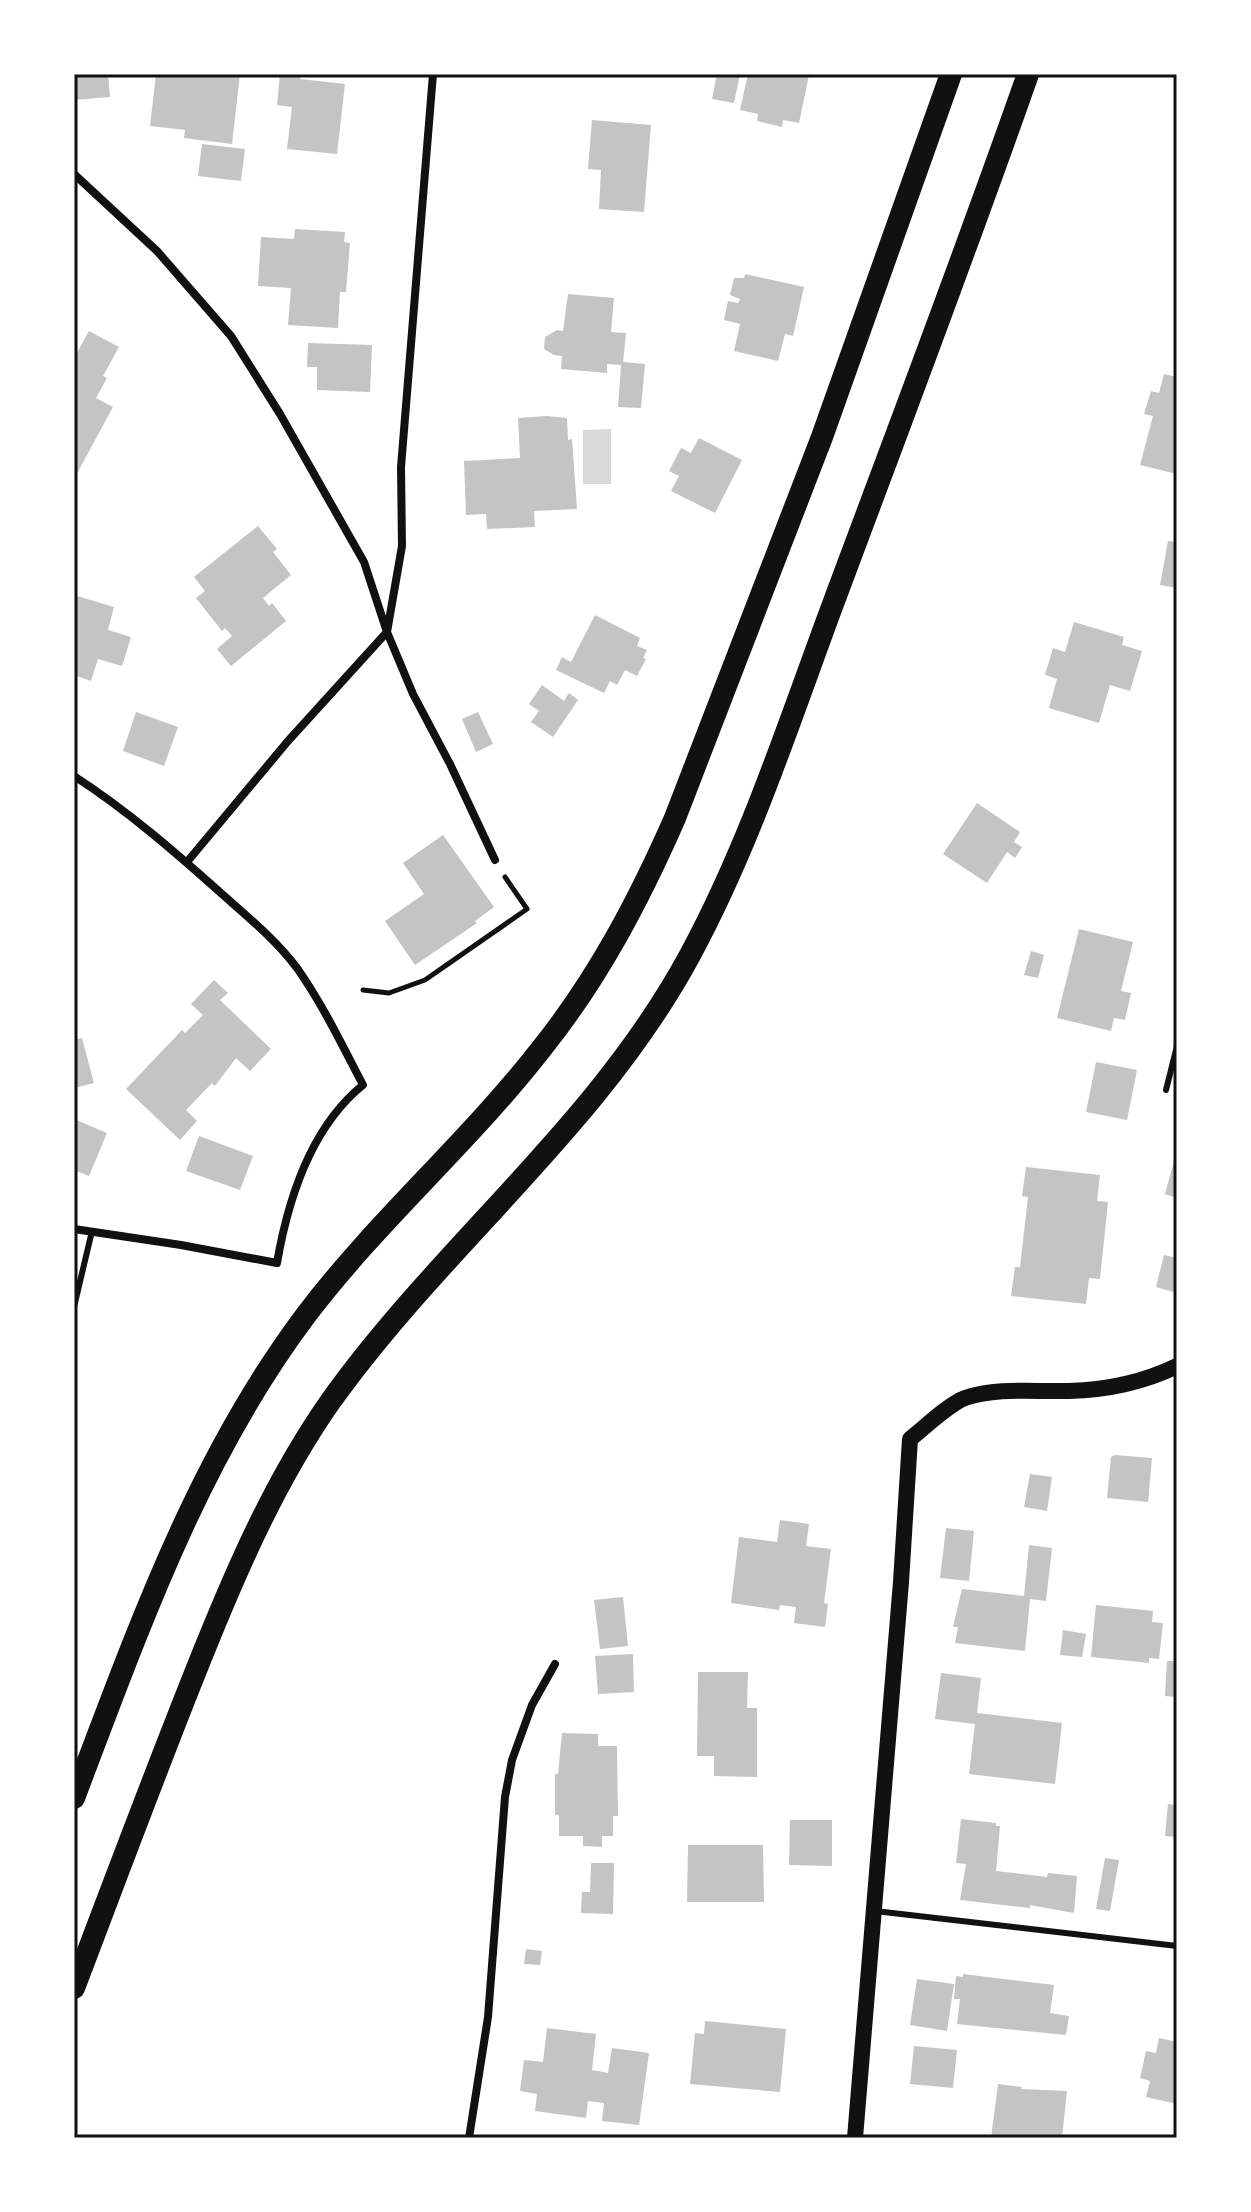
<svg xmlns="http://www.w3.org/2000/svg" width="1251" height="2212" viewBox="0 0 1251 2212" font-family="'Nunito Sans',sans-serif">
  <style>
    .water { fill: #d9d9d9 }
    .building { fill: #c4c4c4 }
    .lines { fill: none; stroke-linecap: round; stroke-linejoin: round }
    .path { stroke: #111; stroke-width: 5 }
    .service { stroke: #111; stroke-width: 6 }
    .minor { stroke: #111; stroke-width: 8 }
    .secondary { stroke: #111; stroke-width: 16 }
    .trunk { stroke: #111; stroke-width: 22 }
    .neatline { fill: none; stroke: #111; stroke-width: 3 }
  </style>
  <rect width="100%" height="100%" fill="#fff"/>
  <path class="water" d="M611,429V484H583V430Z"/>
  <path class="building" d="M74,74H108L110,97L74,100Z
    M156,74H240L232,144L184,138L185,130L150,126Z
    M280,74H301L300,79L345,84L337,154L287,149L292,107L277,105Z
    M717,74H740L734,103L712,99Z
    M748,74L809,75L799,123L783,120L782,127L757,121L758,114L740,110Z
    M592,120L651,125L644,212L599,209L601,170L588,169Z
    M202,144L245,149L241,181L198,176Z
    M295,229L345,232L344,242L350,243L346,292H340L338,328L288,325L291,288L258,286L261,237L294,239Z
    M745,274L804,287L793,336L785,334L778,361L734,351L740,324L724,320L728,301L738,303L740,299L730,295L734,278H744Z
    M568,294L614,298L611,332L626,333L623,362L645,364L641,408L618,407L621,365L607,364V373L561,369L562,356L554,355L544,349L545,337L557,330L563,331Z
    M89,331L119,347L103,376L107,378L96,398L113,407L74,479V358Z
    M308,343L372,345L370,392L317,390V367H307Z
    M1164,374L1177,377V474L1140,465L1153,416L1144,414L1151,391L1159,393Z
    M547,416L567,418L568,440L572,439L577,509L534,511L535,527L487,529L486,514L466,515L464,461L520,458L518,418Z
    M699,438L742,460L715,513L671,491L679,476L669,471L681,448L691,453Z
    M258,526L277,549L273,552L291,575L263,598L269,606L272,603L286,621L231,666L217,649L232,636L225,628L222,631L196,598L205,591L194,577Z
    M1168,541L1177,542V588L1160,585Z
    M74,595L114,607L108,630L131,637L122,666L98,659L91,681L74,675Z
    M595,615L640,638L637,646L647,650L643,658L646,659L637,676L625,670L617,685L610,681L604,693L556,670L562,657L571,662Z
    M1074,622L1124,637L1122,645L1142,651L1130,691L1110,685L1099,723L1049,708L1057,679L1045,675L1053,648L1065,652Z
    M542,685L564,701L569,693L578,700L553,737L531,722L539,711L529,704Z
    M136,712L178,727L164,766L123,751Z
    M478,712L493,744L476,752L462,719Z
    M977,803L1020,832L1014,842L1022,847L1015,858L1007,852L987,883L943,854Z
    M443,835L494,907L475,921L477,923L415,965L385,921L424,894L403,863Z
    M1079,929L1133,942L1121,991L1131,993L1125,1020L1114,1018L1111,1031L1057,1018Z
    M1031,951L1044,955L1038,978L1024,975Z
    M214,980L228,993L220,1000L271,1049L250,1071L236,1058L215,1086L212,1083L186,1110L197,1121L180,1140L126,1089L182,1030L185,1033L203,1015L191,1004Z
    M82,1038L94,1083L74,1088V1040Z
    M1096,1062L1137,1070L1127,1120L1086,1112Z
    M74,1119L107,1133L89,1176L74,1170Z
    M199,1136L253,1156L240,1190L186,1171Z
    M1176,1154H1177V1198L1165,1194Z
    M1026,1167L1100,1175L1097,1201L1108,1202L1100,1279L1089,1278L1086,1304L1011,1296L1015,1267H1020L1028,1197L1022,1196Z
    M1164,1255L1177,1258V1293L1156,1287Z
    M1115,1455L1152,1458L1148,1502L1107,1498L1111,1457Z
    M1030,1474L1052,1477L1047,1511L1024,1507Z
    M780,1520L809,1524L806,1546L831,1549L824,1603L828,1604L825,1627L794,1623L796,1607L780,1605L779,1610L731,1603L739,1537L777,1542Z
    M946,1528L974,1531L969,1581L940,1578Z
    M1029,1545L1052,1548L1046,1601L1030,1599L1025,1651L955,1643L958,1627H953L962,1589L1024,1596Z
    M623,1597L628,1646L600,1649L594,1600Z
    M1096,1605L1153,1611L1152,1622L1163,1623L1159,1659L1149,1658V1663L1091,1657Z
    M1063,1630L1086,1634L1082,1657L1060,1655Z
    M633,1654L634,1692L598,1694L595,1656Z
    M1167,1661H1177V1697L1165,1696Z
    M698,1672H748L747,1708H757V1777L714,1776V1756H697Z
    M941,1673L981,1678L977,1713L1062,1723L1055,1784L969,1774L975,1724L935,1719Z
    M562,1733L598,1734V1746H617L618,1816H613V1836H602V1847L583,1846V1836H559V1815H555V1774H558Z
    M1168,1804L1177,1805V1837L1165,1836Z
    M961,1819L996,1823V1826H1000L996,1871L1047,1877L1048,1873L1077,1876L1074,1913L1030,1905V1908L960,1900L966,1864L956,1863Z
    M790,1820H832V1866L789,1865Z
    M688,1845H763L764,1902H687Z
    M1105,1858L1119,1860L1110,1911L1096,1909Z
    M591,1863H614L613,1914L581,1913L582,1892H590Z
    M526,1949L542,1951L540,1965L524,1964Z
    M963,1974L1054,1985L1050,2013L1069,2016L1066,2035L957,2024L960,1999H954L956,1976L963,1977Z
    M917,1979L954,1984L947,2031L910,2025Z
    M705,2021L786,2029L780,2092L690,2084L695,2033L704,2034Z
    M547,2028L596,2034L592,2070L608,2073L612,2048L649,2053L639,2125L602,2121L604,2103L588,2101L586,2118L535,2111L537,2094L520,2091L524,2060L543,2062Z
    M1159,2038L1177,2042V2104L1146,2097L1150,2081L1140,2078L1146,2051L1156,2053Z
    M914,2046L957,2050L953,2088L910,2084Z
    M998,2084L1022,2087L1021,2089L1067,2091L1062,2138H991Z"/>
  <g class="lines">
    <path class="path" d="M363,990L389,993L425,980L527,909L505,877"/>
    <path class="service" d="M1166,1090L1177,1046
      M74,1307L92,1231
      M875,1911L1177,1946"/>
    <path class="minor" d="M74,174L157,251L231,336L280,414L364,562L387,632L413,694L450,764L495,860
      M74,776C128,811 175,852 222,894C248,917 276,940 297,968C323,1005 342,1045 363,1085C311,1127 288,1199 277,1263L181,1245L74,1229
      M187,862L288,741L387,632L402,546L401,467L433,74
      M469,2138L488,2017L505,1797L512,1760L532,1705L555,1664"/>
    <path class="secondary" d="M855,2138L901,1582L910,1439C924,1428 949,1404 965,1398C998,1387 1034,1392 1069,1391C1105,1390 1144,1382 1177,1366"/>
    <path class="trunk" d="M74,1798C138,1630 197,1460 306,1315C378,1220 469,1142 542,1048C598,978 639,900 675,818L822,437L951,74
      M74,1988C114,1883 153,1778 195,1673C232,1580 272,1485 330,1402C441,1246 598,1126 690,955C750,844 789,722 833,604C899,427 966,251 1028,74"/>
  </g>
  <rect width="1251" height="2212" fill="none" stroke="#ffffff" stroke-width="152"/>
  <rect x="76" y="76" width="1099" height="2060" class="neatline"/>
</svg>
